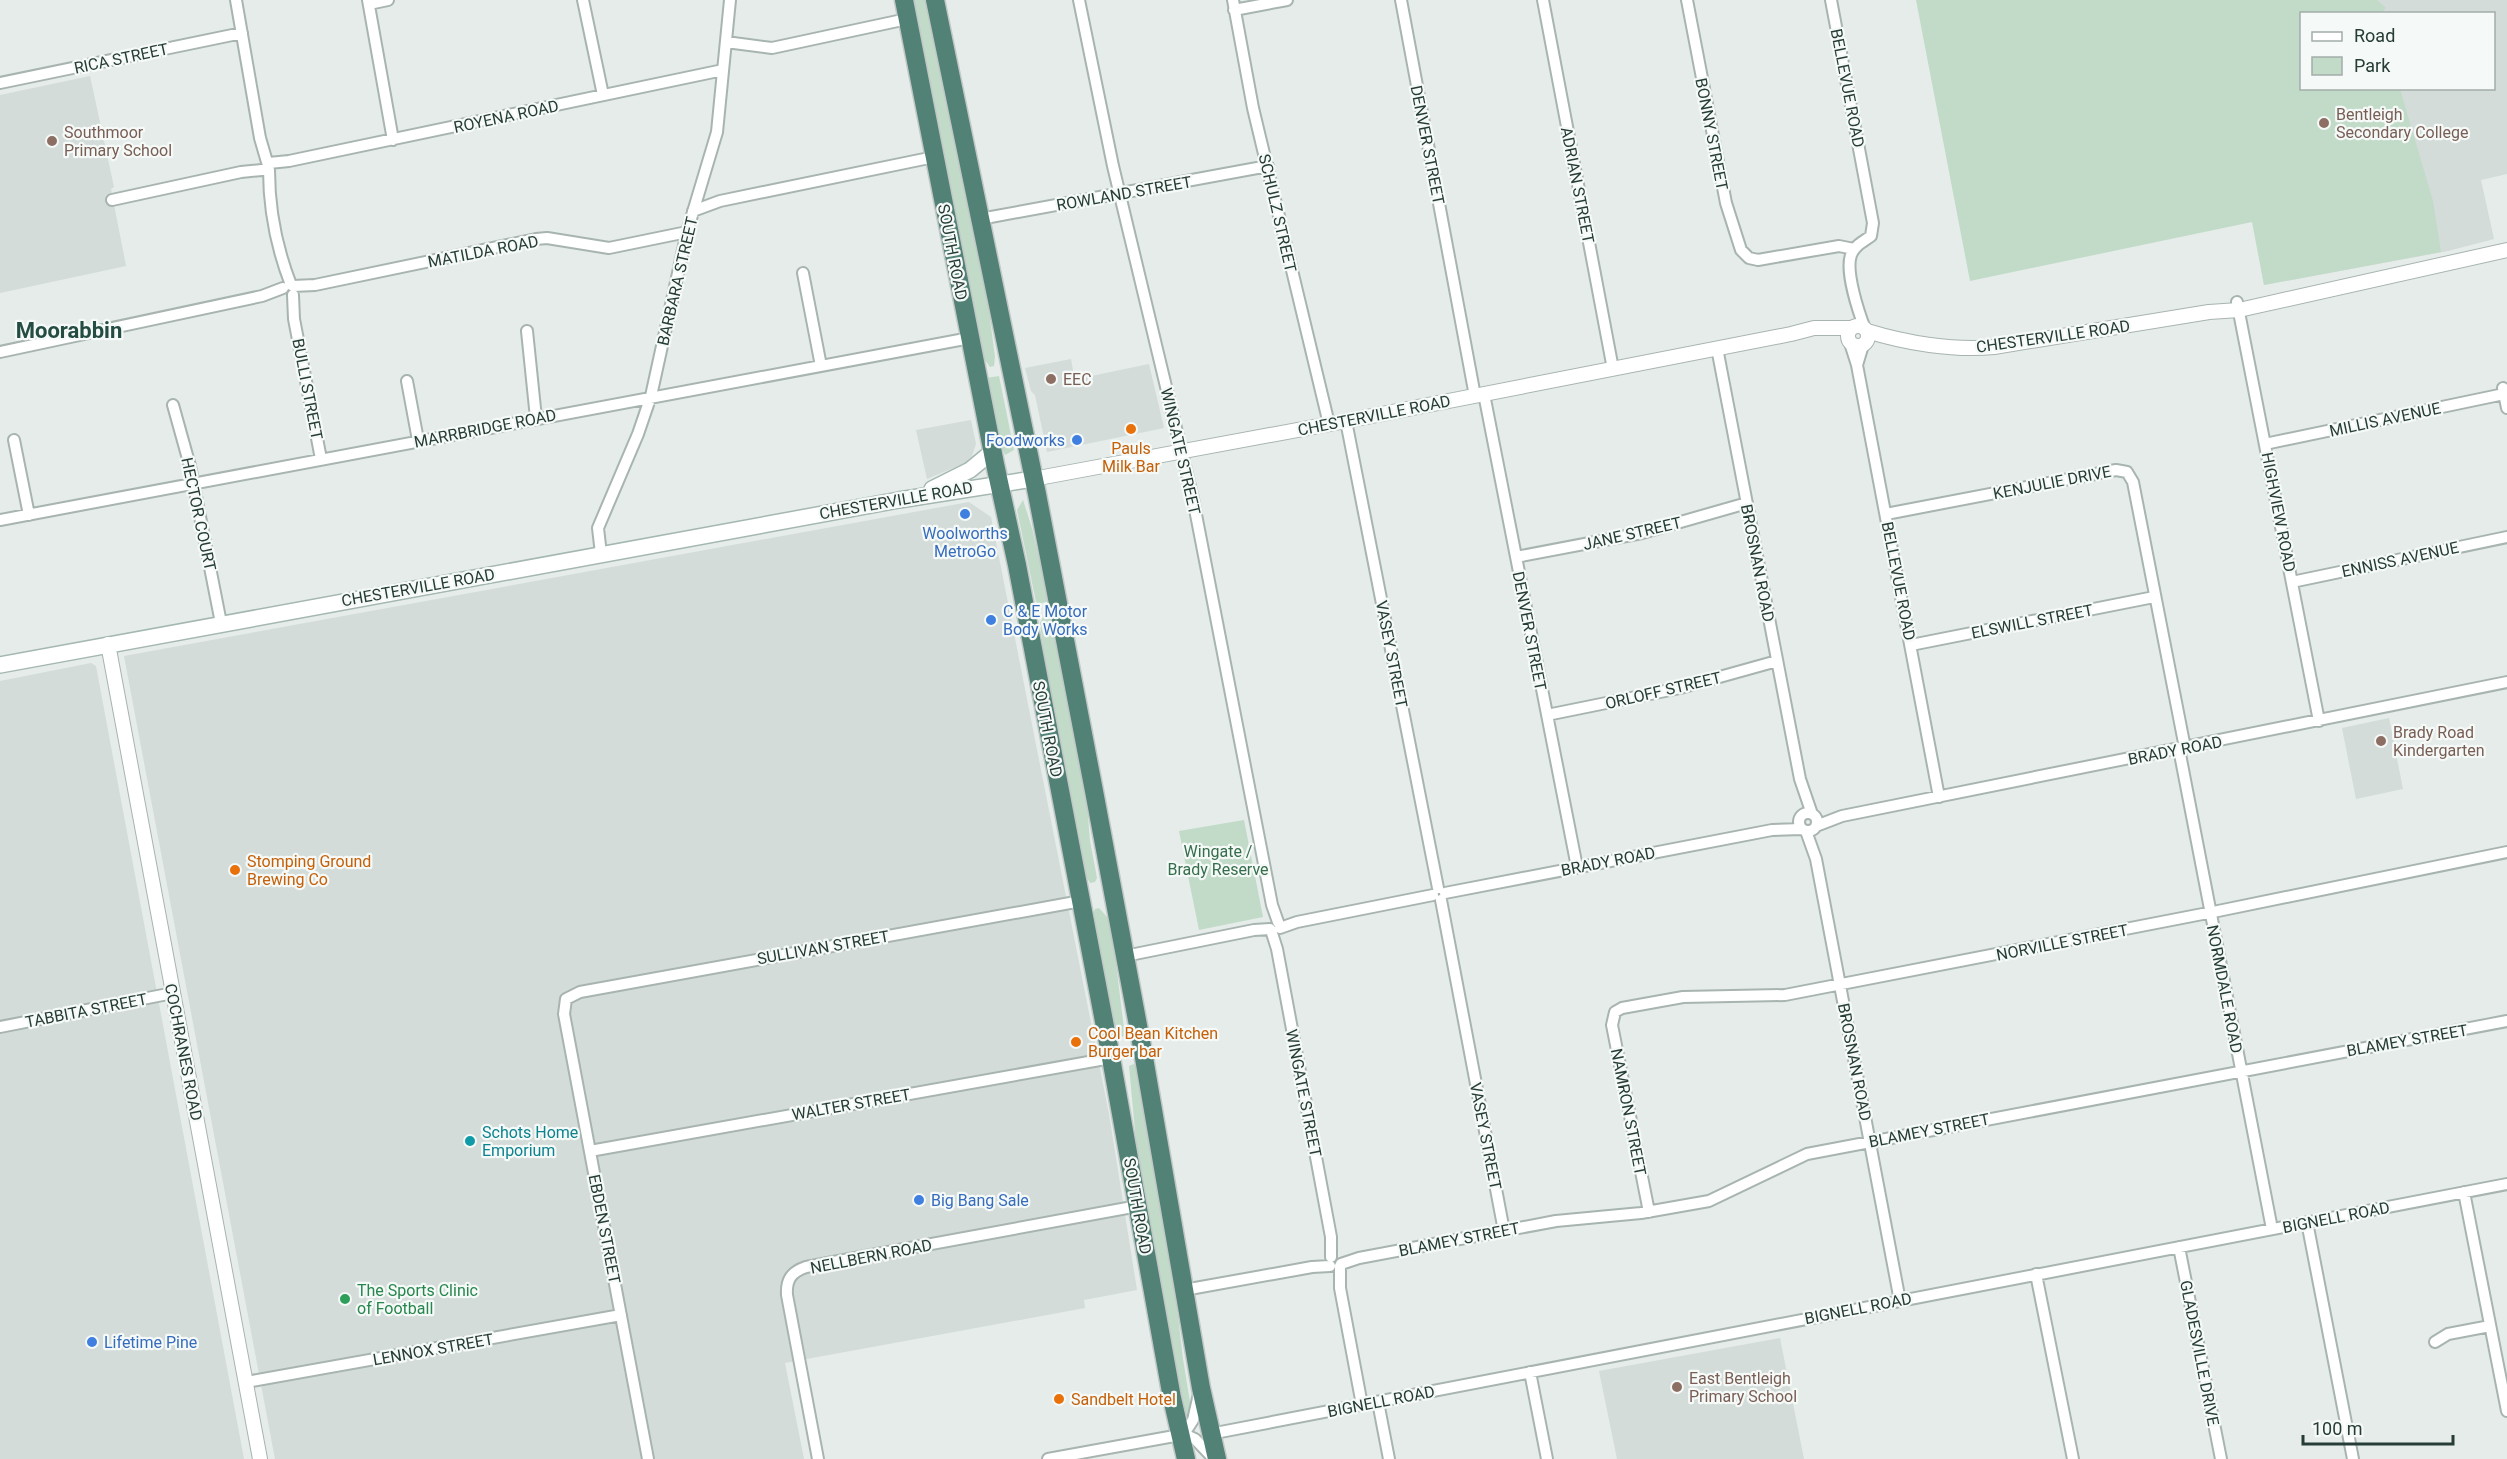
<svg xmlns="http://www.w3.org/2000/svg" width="2507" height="1459" viewBox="0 0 2507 1459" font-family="Roboto,sans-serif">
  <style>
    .built { fill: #d3dcd8; fill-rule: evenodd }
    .green { fill: #c1dbc8 }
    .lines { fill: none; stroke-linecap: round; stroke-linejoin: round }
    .minor-casing { stroke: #a8b4b0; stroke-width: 14 }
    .tertiary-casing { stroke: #a8b4b0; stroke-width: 16 }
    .secondary-casing { stroke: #a5b7b1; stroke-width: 18 }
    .trunk-casing { stroke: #c2c8c7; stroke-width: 21 }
    .minor { stroke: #fff; stroke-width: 10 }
    .tertiary { stroke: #fff; stroke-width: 14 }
    .secondary { stroke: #fff; stroke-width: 15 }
    .trunk { stroke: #528176; stroke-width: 18 }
    .education-dot { fill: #8d6e63; stroke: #f5f9f7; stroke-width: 2 }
    .food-dot { fill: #e8710a; stroke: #f5f9f7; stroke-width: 2 }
    .shop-dot { fill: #3f7fe0; stroke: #f5f9f7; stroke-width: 2 }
    .culture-dot { fill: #0f9aa8; stroke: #f5f9f7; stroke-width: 2 }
    .leisure-dot { fill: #2e9e5b; stroke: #f5f9f7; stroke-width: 2 }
    .labels { text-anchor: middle; stroke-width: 4.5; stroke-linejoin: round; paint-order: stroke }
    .street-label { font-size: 16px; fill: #263c36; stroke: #f5f9f7 }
    .education-label { font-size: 16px; fill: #785e54; stroke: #f5f9f7; text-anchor: start }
    .shop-label { font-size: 16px; fill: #366cbe; stroke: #f5f9f7; text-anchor: start }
    .food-label { font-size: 16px; fill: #c56008; stroke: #f5f9f7; text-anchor: start }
    .park-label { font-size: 16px; fill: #356e4b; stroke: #f5f9f7 }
    .culture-label { font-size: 16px; fill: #0d838f; stroke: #f5f9f7; text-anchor: start }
    .leisure-label { font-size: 16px; fill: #27864d; stroke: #f5f9f7; text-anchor: start }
    .district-label { font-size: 22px; font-weight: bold; fill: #244c43; stroke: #f5f9f7 }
  </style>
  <rect width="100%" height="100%" fill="#e5ece9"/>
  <path class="built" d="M2201,0H2507V174L2481,180L2494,239L2448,251L2264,285L2253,222ZM2302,14H2494V88H2302Z
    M90,76L114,187L111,189L126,266L0,293V95Z
    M1071,359L1075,382L1077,379L1149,364L1164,428L1047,452L1035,395L1031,391L1025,368Z
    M971,420L976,444L972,456L965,463L927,479L916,430Z
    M969,502L991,517L1109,1114L1137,1290L1084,1300L1085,1308L785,1363L804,1459H275L124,656Z
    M91,663L96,666L244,1459H0V681Z
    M2389,718L2403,789L2356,799L2342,728Z
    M1780,1338L1804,1459H1617L1599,1371Z"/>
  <path class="green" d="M912,0H928L986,288L995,357L994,366L990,367L982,356Z
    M1916,0H2377L2386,8L2381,13L2302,14V88L2400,89L2433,201L2441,252L2264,285L2252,222L1970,281Z
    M999,376L1014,450L1005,455L998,439L986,378Z
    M1023,500L1032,528L1049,601L1039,604L1036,602L1017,510Z
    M1046,612L1053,621L1085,781L1090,841L1097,878L1095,882L1090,883L1084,873L1048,689L1040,623Z
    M1244,820L1263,917L1199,930L1179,831Z
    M1099,908L1107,917L1112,931L1125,1037L1119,1036L1112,1019L1092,918L1095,909Z
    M1134,1064L1139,1071L1170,1248L1183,1359L1191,1408L1187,1422L1184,1424L1137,1152L1129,1066Z"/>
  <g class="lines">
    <defs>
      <path id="minor" d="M236,0L260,138L267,162
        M368,0L393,140
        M583,0L603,95
        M1079,0L1113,166L1193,499L1272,905L1278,922
        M1233,0L1253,108L1329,424
        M1401,0L1475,396
        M1543,0L1613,369
        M1687,0L1726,203L1741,250L1749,258L1758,260L1839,246L1854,249
        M1831,0L1873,223L1871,236C1863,242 1855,245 1851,255C1845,272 1859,313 1865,329
        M369,4L388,0
        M1234,10L1287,0
        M726,42L772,48L907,19
        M0,83L242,33
        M269,163L289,161L723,70
        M269,170C269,208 277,249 291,285
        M112,200L241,172L262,170
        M693,211L720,201L934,157
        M980,219L1268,166
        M803,273L821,366
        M293,286L315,285L536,239L547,238L609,248L687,232
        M293,295L294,319L321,459
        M2237,302L2319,721
        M527,331L536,418
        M1850,343L1857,365L1939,797
        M1717,348L1800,779L1812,814
        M0,352L262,296L283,288
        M1857,365L1863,345
        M407,381L418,440
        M2503,388L2507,408
        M1484,394L1577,867
        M173,405L190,466L221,623
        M1346,421L1438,888
        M14,440L29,515
        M2265,444L2504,394
        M1886,514L2116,470L2127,472L2133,482L2185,748
        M0,520L970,338
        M601,554L598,528L638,434L651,396L687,232L717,132L730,0
        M1516,557L1642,533L1747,503
        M2292,582L2507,537
        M1911,645L2154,597
        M1547,715L1680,688L1777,661
        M2179,749L2272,1229
        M1799 822a9 9 0 1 1 18 0a9 9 0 1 1-18 0Z
        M1816,826L1842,816L2507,682
        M1806,831L1816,859L1900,1301
        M1445,893L1772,830L1802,829
        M1441,900L1504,1231
        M1280,928L1297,922L1433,895
        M1271,930L1277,949L1331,1237V1257
        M1125,956L1254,930L1270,929
        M0,1027L173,993
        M590,1151L1111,1058
        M2464,1192L2507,1411
        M1649,1212L1612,1025L1615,1012L1622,1008L1683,997L1785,995L2218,911L2507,852
        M2307,1222L2353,1459
        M2179,1247L2221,1459
        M1341,1264L1359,1258L1556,1221L1641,1213L1709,1201L1807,1154L2507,1021
        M1340,1266V1288L1362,1405
        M2036,1274L2073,1459
        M1184,1290L1312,1267L1330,1266
        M2435,1342L2448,1334L2490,1326
        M1530,1372L1547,1459
        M246,1382L621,1315
        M1199,1394L1193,1420L1184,1434L1195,1439L1214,1459
        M1378,1402L1389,1459
        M1210,1434L2507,1184
        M648,1459L564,1014L566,999L580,992L1081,901
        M818,1459L787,1295C786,1280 791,1272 806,1267L1138,1206
        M1048,1459L1180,1435"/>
      <path id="tertiary" d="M1848 336a10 10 0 1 1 20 0a10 10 0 1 1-20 0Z
        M1867,331C1906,343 1953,351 1994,347L2209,312L2239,310L2507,250
        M1033,479L1346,421L1791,334L1814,328H1851
        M108,644L260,1459"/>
      <path id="secondary" d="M932,489L970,470L993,451
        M0,665L899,500L1033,479"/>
      <path id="trunk" d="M904,0L995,464L1017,565L1111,1058L1172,1398L1186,1459
        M935,0L1037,494L1094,791L1143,1052L1201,1388L1217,1459"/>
    </defs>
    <use href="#minor" class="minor-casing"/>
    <use href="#tertiary" class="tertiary-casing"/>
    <use href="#secondary" class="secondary-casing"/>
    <use href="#trunk" class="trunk-casing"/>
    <use href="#minor" class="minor"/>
    <use href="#tertiary" class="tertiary"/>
    <use href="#secondary" class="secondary"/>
    <use href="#trunk" class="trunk"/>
  </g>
  <g class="education-dot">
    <circle cx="2324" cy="123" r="6"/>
    <circle cx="52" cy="141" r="6"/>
    <circle cx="1051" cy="379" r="6"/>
    <circle cx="2381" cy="741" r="6"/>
    <circle cx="1677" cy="1387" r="6"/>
  </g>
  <g class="food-dot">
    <circle cx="1131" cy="429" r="6"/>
    <circle cx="235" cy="870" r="6"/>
    <circle cx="1076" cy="1042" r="6"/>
    <circle cx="1059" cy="1399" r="6"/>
  </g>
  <g class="shop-dot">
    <circle cx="1077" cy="440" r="6"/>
    <circle cx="965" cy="514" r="6"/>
    <circle cx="991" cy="620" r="6"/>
    <circle cx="919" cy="1200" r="6"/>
    <circle cx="92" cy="1342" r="6"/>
  </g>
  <circle class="culture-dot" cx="470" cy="1141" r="6"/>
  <circle class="leisure-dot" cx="345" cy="1299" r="6"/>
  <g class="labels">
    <g class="street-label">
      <text transform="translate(121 58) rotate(-12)" y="6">RICA STREET</text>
      <text transform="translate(1848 88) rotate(79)" y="6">BELLEVUE ROAD</text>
      <text transform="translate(506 116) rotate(-12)" y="6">ROYENA ROAD</text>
      <text transform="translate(1712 134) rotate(79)" y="6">BONNY STREET</text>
      <text transform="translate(1428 145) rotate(79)" y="6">DENVER STREET</text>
      <text transform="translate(1578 185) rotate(79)" y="6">ADRIAN STREET</text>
      <text transform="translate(1124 193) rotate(-10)" y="6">ROWLAND STREET</text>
      <text transform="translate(1278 213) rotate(77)" y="6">SCHULZ STREET</text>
      <text transform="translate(483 251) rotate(-11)" y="6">MATILDA ROAD</text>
      <text transform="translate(953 252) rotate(79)" y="6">SOUTH ROAD</text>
      <text transform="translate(677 281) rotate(-77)" y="6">BARBARA STREET</text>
      <text transform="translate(2053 336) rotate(-8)" y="6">CHESTERVILLE ROAD</text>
      <text transform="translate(308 389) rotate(79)" y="6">BULLI STREET</text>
      <text transform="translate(1374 415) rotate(-11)" y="6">CHESTERVILLE ROAD</text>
      <text transform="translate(2385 419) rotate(-12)" y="6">MILLIS AVENUE</text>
      <text transform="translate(485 428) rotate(-11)" y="6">MARRBRIDGE ROAD</text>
      <text transform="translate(1181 451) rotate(77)" y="6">WINGATE STREET</text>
      <text transform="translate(2052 482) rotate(-11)" y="6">KENJULIE DRIVE</text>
      <text transform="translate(896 500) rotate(-10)" y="6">CHESTERVILLE ROAD</text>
      <text transform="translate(2279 512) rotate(79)" y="6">HIGHVIEW ROAD</text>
      <text transform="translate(199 514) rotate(78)" y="6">HECTOR COURT</text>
      <text transform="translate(1632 533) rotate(-13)" y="6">JANE STREET</text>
      <text transform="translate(2400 559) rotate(-12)" y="6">ENNISS AVENUE</text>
      <text transform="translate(1758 563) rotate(79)" y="6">BROSNAN ROAD</text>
      <text transform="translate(1899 581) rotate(79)" y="6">BELLEVUE ROAD</text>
      <text transform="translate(418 587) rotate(-10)" y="6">CHESTERVILLE ROAD</text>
      <text transform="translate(2032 621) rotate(-11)" y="6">ELSWILL STREET</text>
      <text transform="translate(1530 631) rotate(79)" y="6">DENVER STREET</text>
      <text transform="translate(1392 654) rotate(79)" y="6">VASEY STREET</text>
      <text transform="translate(1663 690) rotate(-13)" y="6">ORLOFF STREET</text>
      <text transform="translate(1048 729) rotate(79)" y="6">SOUTH ROAD</text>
      <text transform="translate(2175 750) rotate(-11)" y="6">BRADY ROAD</text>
      <text transform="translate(1608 861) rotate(-11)" y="6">BRADY ROAD</text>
      <text transform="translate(2062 942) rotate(-11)" y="6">NORVILLE STREET</text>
      <text transform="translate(823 947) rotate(-10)" y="6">SULLIVAN STREET</text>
      <text transform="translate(2225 989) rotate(79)" y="6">NORMDALE ROAD</text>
      <text transform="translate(86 1010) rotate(-11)" y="6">TABBITA STREET</text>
      <text transform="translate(2407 1040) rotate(-10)" y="6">BLAMEY STREET</text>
      <text transform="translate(184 1052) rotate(79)" y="6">COCHRANES ROAD</text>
      <text transform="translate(1855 1062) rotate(79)" y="6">BROSNAN ROAD</text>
      <text transform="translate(1304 1093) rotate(79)" y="6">WINGATE STREET</text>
      <text transform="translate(851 1104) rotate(-10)" y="6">WALTER STREET</text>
      <text transform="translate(1629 1112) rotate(79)" y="6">NAMRON STREET</text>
      <text transform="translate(1929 1130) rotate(-11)" y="6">BLAMEY STREET</text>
      <text transform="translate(1486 1136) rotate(79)" y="6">VASEY STREET</text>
      <text transform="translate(1138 1206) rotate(80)" y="6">SOUTH ROAD</text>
      <text transform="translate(2336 1217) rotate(-11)" y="6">BIGNELL ROAD</text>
      <text transform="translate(605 1229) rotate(79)" y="6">EBDEN STREET</text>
      <text transform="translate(1459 1239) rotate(-11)" y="6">BLAMEY STREET</text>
      <text transform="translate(871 1256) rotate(-11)" y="6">NELLBERN ROAD</text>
      <text transform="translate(1858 1308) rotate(-11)" y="6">BIGNELL ROAD</text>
      <text transform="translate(433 1349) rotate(-10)" y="6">LENNOX STREET</text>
      <text transform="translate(2200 1353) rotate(79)" y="6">GLADESVILLE DRIVE</text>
      <text transform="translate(1381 1401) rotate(-11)" y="6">BIGNELL ROAD</text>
    </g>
    <g class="education-label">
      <text x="2336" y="120">Bentleigh<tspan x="2336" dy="18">Secondary College</tspan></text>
      <text x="64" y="138">Southmoor<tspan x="64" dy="18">Primary School</tspan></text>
      <text x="1063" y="385">EEC</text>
      <text x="2393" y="738">Brady Road<tspan x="2393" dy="18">Kindergarten</tspan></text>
      <text x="1689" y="1384">East Bentleigh<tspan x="1689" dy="18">Primary School</tspan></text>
    </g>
    <g class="shop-label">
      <text x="1065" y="446" text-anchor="end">Foodworks</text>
      <text x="965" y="539" text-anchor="middle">Woolworths<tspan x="965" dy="18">MetroGo</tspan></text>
      <text x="1003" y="617">C &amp; E Motor<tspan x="1003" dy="18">Body Works</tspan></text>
      <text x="931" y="1206">Big Bang Sale</text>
      <text x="104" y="1348">Lifetime Pine</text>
    </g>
    <g class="food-label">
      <text x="1131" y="454" text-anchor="middle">Pauls<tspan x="1131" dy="18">Milk Bar</tspan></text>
      <text x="247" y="867">Stomping Ground<tspan x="247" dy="18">Brewing Co</tspan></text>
      <text x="1088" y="1039">Cool Bean Kitchen<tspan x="1088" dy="18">Burger bar</tspan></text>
      <text x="1071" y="1405">Sandbelt Hotel</text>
    </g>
    <g class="park-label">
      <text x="1218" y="857">Wingate /<tspan x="1218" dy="18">Brady Reserve</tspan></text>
    </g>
    <g class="culture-label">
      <text x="482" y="1138">Schots Home<tspan x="482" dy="18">Emporium</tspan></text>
    </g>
    <g class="leisure-label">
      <text x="357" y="1296">The Sports Clinic<tspan x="357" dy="18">of Football</tspan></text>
    </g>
    <g class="district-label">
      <text x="69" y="338">Moorabbin</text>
    </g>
  </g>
  <rect x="2300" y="12" width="195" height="78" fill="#f5f9f7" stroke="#a2adaa" stroke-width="1.5"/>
  <rect x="2312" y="32" width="30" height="9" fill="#ffffff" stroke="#a2adaa" stroke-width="1.5"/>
  <text x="2354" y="42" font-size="18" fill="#263c36">Road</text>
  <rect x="2312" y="57" width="30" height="18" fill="#c1dbc8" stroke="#a2adaa" stroke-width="1.5"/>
  <text x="2354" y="72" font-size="18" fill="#263c36">Park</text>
  <path d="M2303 1435v9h150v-9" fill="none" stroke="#263c36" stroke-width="3"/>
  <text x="2312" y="1435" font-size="18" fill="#263c36" stroke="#f5f9f7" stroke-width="4.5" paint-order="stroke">100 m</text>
</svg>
